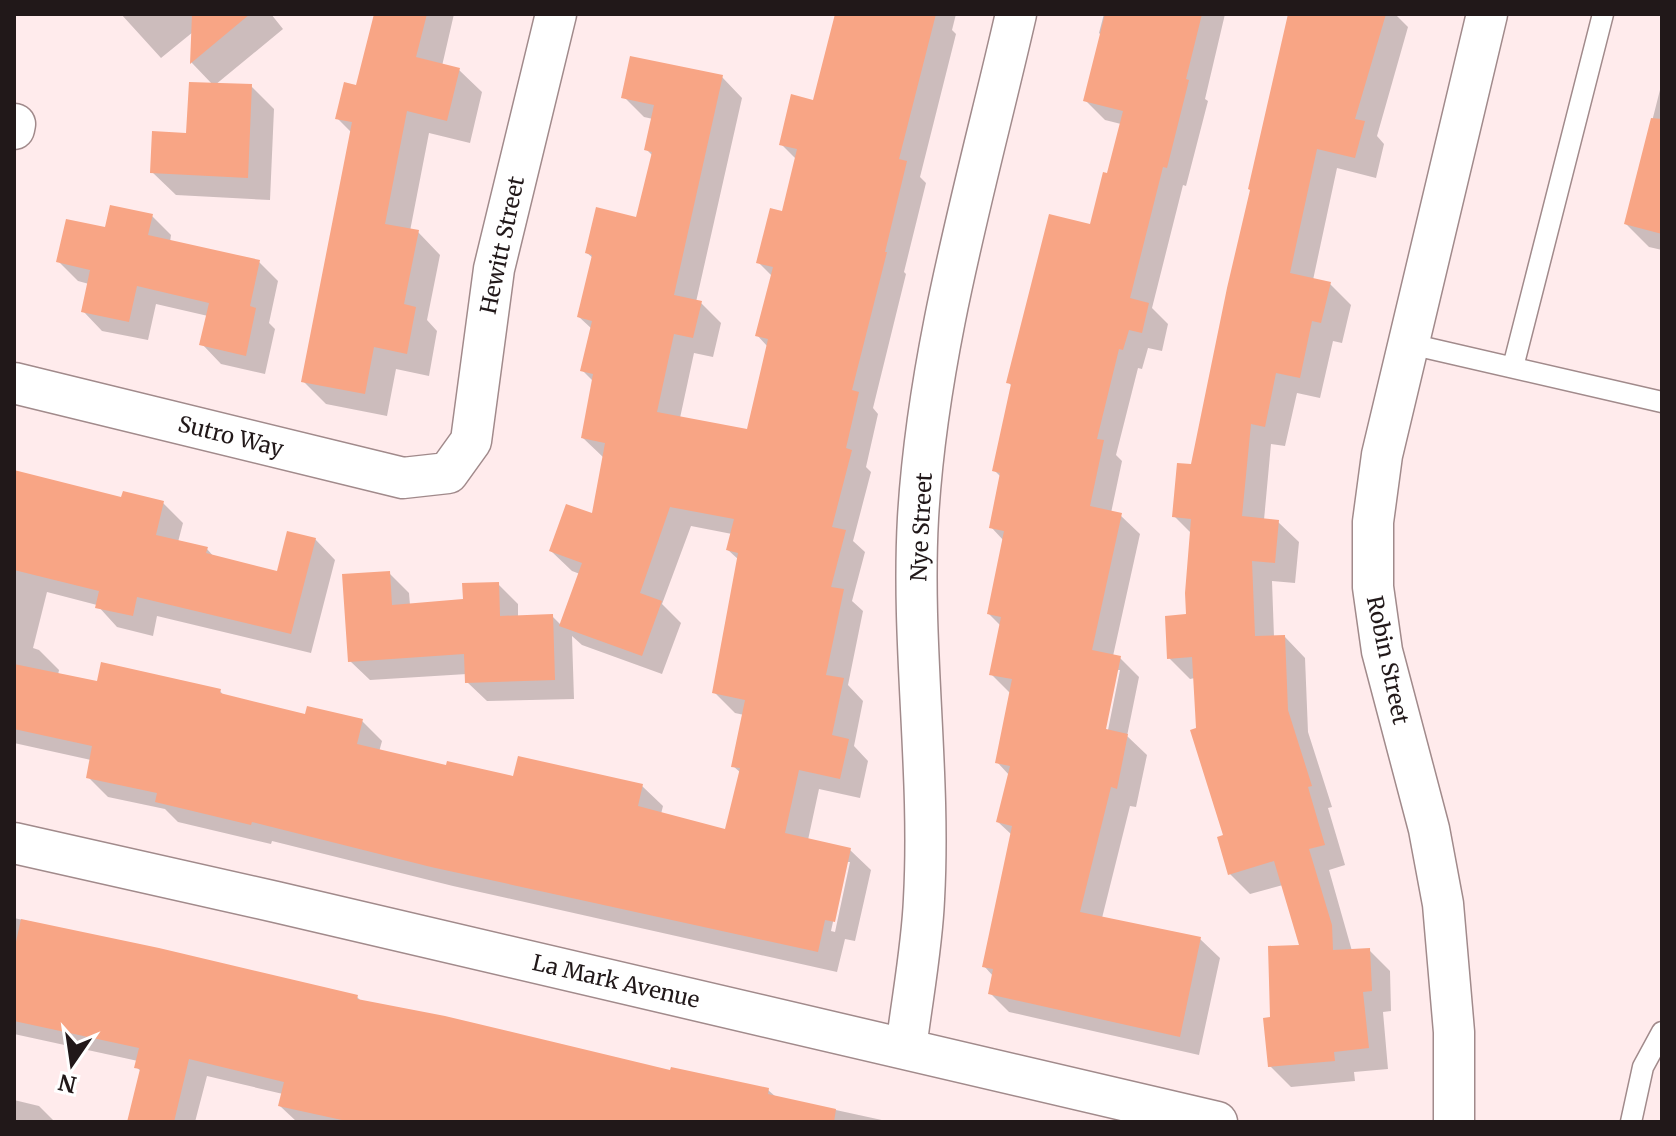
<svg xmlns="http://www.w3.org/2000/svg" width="1676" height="1136" viewBox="0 0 1676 1136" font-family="Merriweather,serif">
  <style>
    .shadow { fill: #0003; fill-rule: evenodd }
    .building { fill: #f8a585 }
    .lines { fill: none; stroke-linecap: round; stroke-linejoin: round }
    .lane-casing { stroke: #a18a8b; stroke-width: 23 }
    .street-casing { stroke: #a18a8b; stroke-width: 43 }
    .lane { stroke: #fff; stroke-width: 20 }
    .street { stroke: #fff; stroke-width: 40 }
    .labels { text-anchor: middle; stroke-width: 7; stroke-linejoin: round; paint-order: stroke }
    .street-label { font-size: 22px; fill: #211819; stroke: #fff }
  </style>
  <rect width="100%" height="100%" fill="#ffebec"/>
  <path class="shadow" d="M121,14H271L283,29L215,85L251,86L274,109L270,200L176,195L152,172L188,135L213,85L192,63L193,32L161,58Z
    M375,14H454L442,66L459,70L482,92L470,143L429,133L410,231L418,232L440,255L427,320L437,331L429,376L396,369L387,416L326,404L303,381L352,133L337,118L358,87Z
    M837,14H956L952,30L956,34L920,177L926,183L904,272L906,274L873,408L878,414L866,467L871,472L853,541L865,552L852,601L863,611L848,685L863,701L854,746L868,761L860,798L819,789L808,840L850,850L871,870L855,941L845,939L837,972L453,886L272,841L271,844L178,822L165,809L108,797L88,777L91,760L14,743V472L123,500L163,503L183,523L178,542L207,549L215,558L278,574L315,539L335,560L311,653L157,616L153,636L117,627L97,605L47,592L33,648L39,650L59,670L58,675L99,683L220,691L225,697L306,716L362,721L382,741L379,752L447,767L515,778L642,786L663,806L661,814L727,831L741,773L733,766L744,715L735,713L714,692L739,560L728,550L732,534L691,526L662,604L681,623L662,674L582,645L572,636L574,699L487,701L467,682V674L370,680L350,661L389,573L409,593L410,605L465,601L498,584L518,604V617L552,616L561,625L580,574L572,571L551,551L593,516L604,458L583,438L594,382L583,371L592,329L579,317L593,258L587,253L637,219L653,156L646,149L653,119L644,117L624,97L722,77L742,98L696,302L701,303L721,323L713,357L694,353L680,418L748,431L768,347L757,335L772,276L758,262L784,213L797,160L781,144L815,102ZM846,862H850L835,932L831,931Z
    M1104,14H1225L1205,99L1208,101L1186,186L1183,185L1152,308L1168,324L1162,351L1148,348L1142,369L1138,368L1116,455L1122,461L1111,513L1120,515L1140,534L1113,656L1120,658L1139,677L1127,736L1147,755L1136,807L1130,806L1102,918L1200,939L1220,958L1199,1055L1009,1012L990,993L993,976L984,966L1012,835L998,822L1010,776L997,762L1011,694L991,674L1001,626L989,614L1004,541L991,527L1001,477L994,470L1013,387L1008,382L1091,226L1108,176L1121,124L1105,120L1085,100L1102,36L1099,33ZM1116,670H1120L1106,740L1102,739Z
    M1290,14H1395L1408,27L1377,136L1384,144L1376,178L1337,168L1313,280L1330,284L1351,305L1342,343L1333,341L1320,398L1297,393L1285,446L1271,444L1264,520L1278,522L1299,542L1295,583L1272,581L1274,637H1285L1305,658L1308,732L1332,807L1328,808L1345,865L1329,870L1352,951L1369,950L1390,971L1391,1011L1383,1012L1388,1069L1354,1072L1355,1081L1291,1087L1270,1066L1272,1019L1302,947L1283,885L1250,894L1230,874L1226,836L1198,729L1195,678L1190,679L1169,658L1188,616L1192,534L1174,516L1193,466Z
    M1662,82V250L1649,247L1626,224Z
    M152,216L171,235L170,242L259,262L278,281L269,323L275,329L265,374L221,364L202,344L208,316L156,304L148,340L102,331L83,311L89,284L78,281L59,262L106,229Z
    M14,918L158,950L357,997L362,1002L672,1073L768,1090L776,1097L891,1122H297L280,1106L283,1094L207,1076L195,1122H129L142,1072L136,1067L138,1061L14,1034Z
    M14,1100L39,1106L55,1122H14Z"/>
  <path class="building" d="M192,14H250L190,64Z
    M374,14H427L416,57L460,68L447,121L407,111L385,224L419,230L404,304L416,307L407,354L374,347L365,394L301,382L352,122L335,119L344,82L356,85Z
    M835,14H936L899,159L907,161L885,252H887L852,390L859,392L846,448L852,450L832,527L846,530L831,587L844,589L826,675L844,678L832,735L849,739L840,779L799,770L785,833L851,848L835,922L825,920L818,952L431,867L252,822L251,825L155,802L157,793L86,778L92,746L14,729V664L97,681L101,662L221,689L220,693L305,714L307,706L363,719L357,744L446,765L447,761L513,776L518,756L643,784L638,806L725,829L740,768L731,767L745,700L712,693L738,553L726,550L734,519L670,507L640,593L662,601L642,656L559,626L582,563L549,551L566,504L592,513L605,443L581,438L593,374L580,371L592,321L577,317L592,255L585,253L596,207L636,217L652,152L644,150L654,105L621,98L630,56L723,75L674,295L702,301L693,338L674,334L657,412L747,429L768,339L755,336L773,267L756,263L770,208L782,211L797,149L779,145L791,94L813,100Z
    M1105,14H1202L1186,79L1189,80L1167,168L1163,167L1130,298L1149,303L1142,333L1129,330L1123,350L1119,349L1097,439L1104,440L1090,506L1122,513L1092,650L1121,656L1106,729L1128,734L1117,789L1111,787L1080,912L1201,937L1180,1037L988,994L993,969L982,967L1012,826L996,822L1010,766L995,763L1012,679L989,675L1001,617L987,614L1004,531L989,528L1000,473L992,471L1011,384L1006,383L1049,214L1090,224L1103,172L1107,173L1123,111L1083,101Z
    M1288,14H1386L1355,119L1365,121L1355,158L1317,149L1290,273L1331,282L1321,323L1312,321L1300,378L1276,373L1265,427L1251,424L1242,516L1279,520L1275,563L1252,561L1255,636L1285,635L1288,710L1312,786L1308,787L1325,845L1309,849L1332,925L1333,950L1370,948L1372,991L1363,992L1369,1048L1334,1052L1335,1061L1268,1067L1263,1018L1270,1017L1268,946L1299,945L1274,861L1228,875L1217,837L1223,835L1190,730L1196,728L1192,657L1167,659L1165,616L1186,614L1185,593L1191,519L1172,517L1177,463L1191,464L1227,288L1250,190L1248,189Z
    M189,82L252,84L248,178L150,173L152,131L186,133Z
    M1651,118L1662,119V234L1624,224Z
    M110,205L153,214L148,235L260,260L250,306L256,308L246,356L199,345L209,303L137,286L129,322L81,312L90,270L56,262L66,219L105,227Z
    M14,470L121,497L123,491L164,501L156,535L208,547L206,553L277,571L287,531L316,538L291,634L137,597L133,616L95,608L99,591L14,570Z
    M390,571L392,605L463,599L462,583L499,582L500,616L553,614L555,680L465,683L464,654L348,662L342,574Z
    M21,919L159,948L358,995L357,999L445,1016L670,1070L671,1067L769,1088L768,1094L836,1109L834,1122H351L278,1106L284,1082L189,1059L174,1122H127L140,1069L134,1068L139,1048L14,1021V951Z"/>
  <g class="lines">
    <defs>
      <path id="lane" d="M1410,344L1662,402
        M1513,367L1603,14
        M1631,1122L1643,1067L1662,1032"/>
      <path id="street" d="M14,129L15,124
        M14,383L403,478L448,473L471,441L494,269L556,14
        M14,843L276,902L1217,1122
        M906,1049C912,999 922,948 924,899C931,772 911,645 918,518C928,347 978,180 1016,14
        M1454,1122V1032L1443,904L1429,829L1382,651L1373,587V522L1382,455L1487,14"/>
    </defs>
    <use href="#lane" class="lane-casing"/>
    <use href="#street" class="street-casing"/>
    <use href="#lane" class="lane"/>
    <use href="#street" class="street"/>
  </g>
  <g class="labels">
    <g class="street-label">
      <text transform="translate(502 245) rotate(-78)" y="8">Hewitt Street</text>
      <text transform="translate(231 436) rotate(14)" y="8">Sutro Way</text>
      <text transform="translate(921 527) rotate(-87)" y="8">Nye Street</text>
      <text transform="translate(1388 660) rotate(78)" y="8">Robin Street</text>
      <text transform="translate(616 981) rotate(13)" y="8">La Mark Avenue</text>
    </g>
  </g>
  <rect width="1676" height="1136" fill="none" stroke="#211819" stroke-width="32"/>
  <g transform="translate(72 1064) rotate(193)" stroke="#ffffff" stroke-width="6" paint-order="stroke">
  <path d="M0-6L14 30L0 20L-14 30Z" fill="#211819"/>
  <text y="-12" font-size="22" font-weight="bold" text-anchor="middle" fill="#211819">N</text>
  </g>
</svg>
